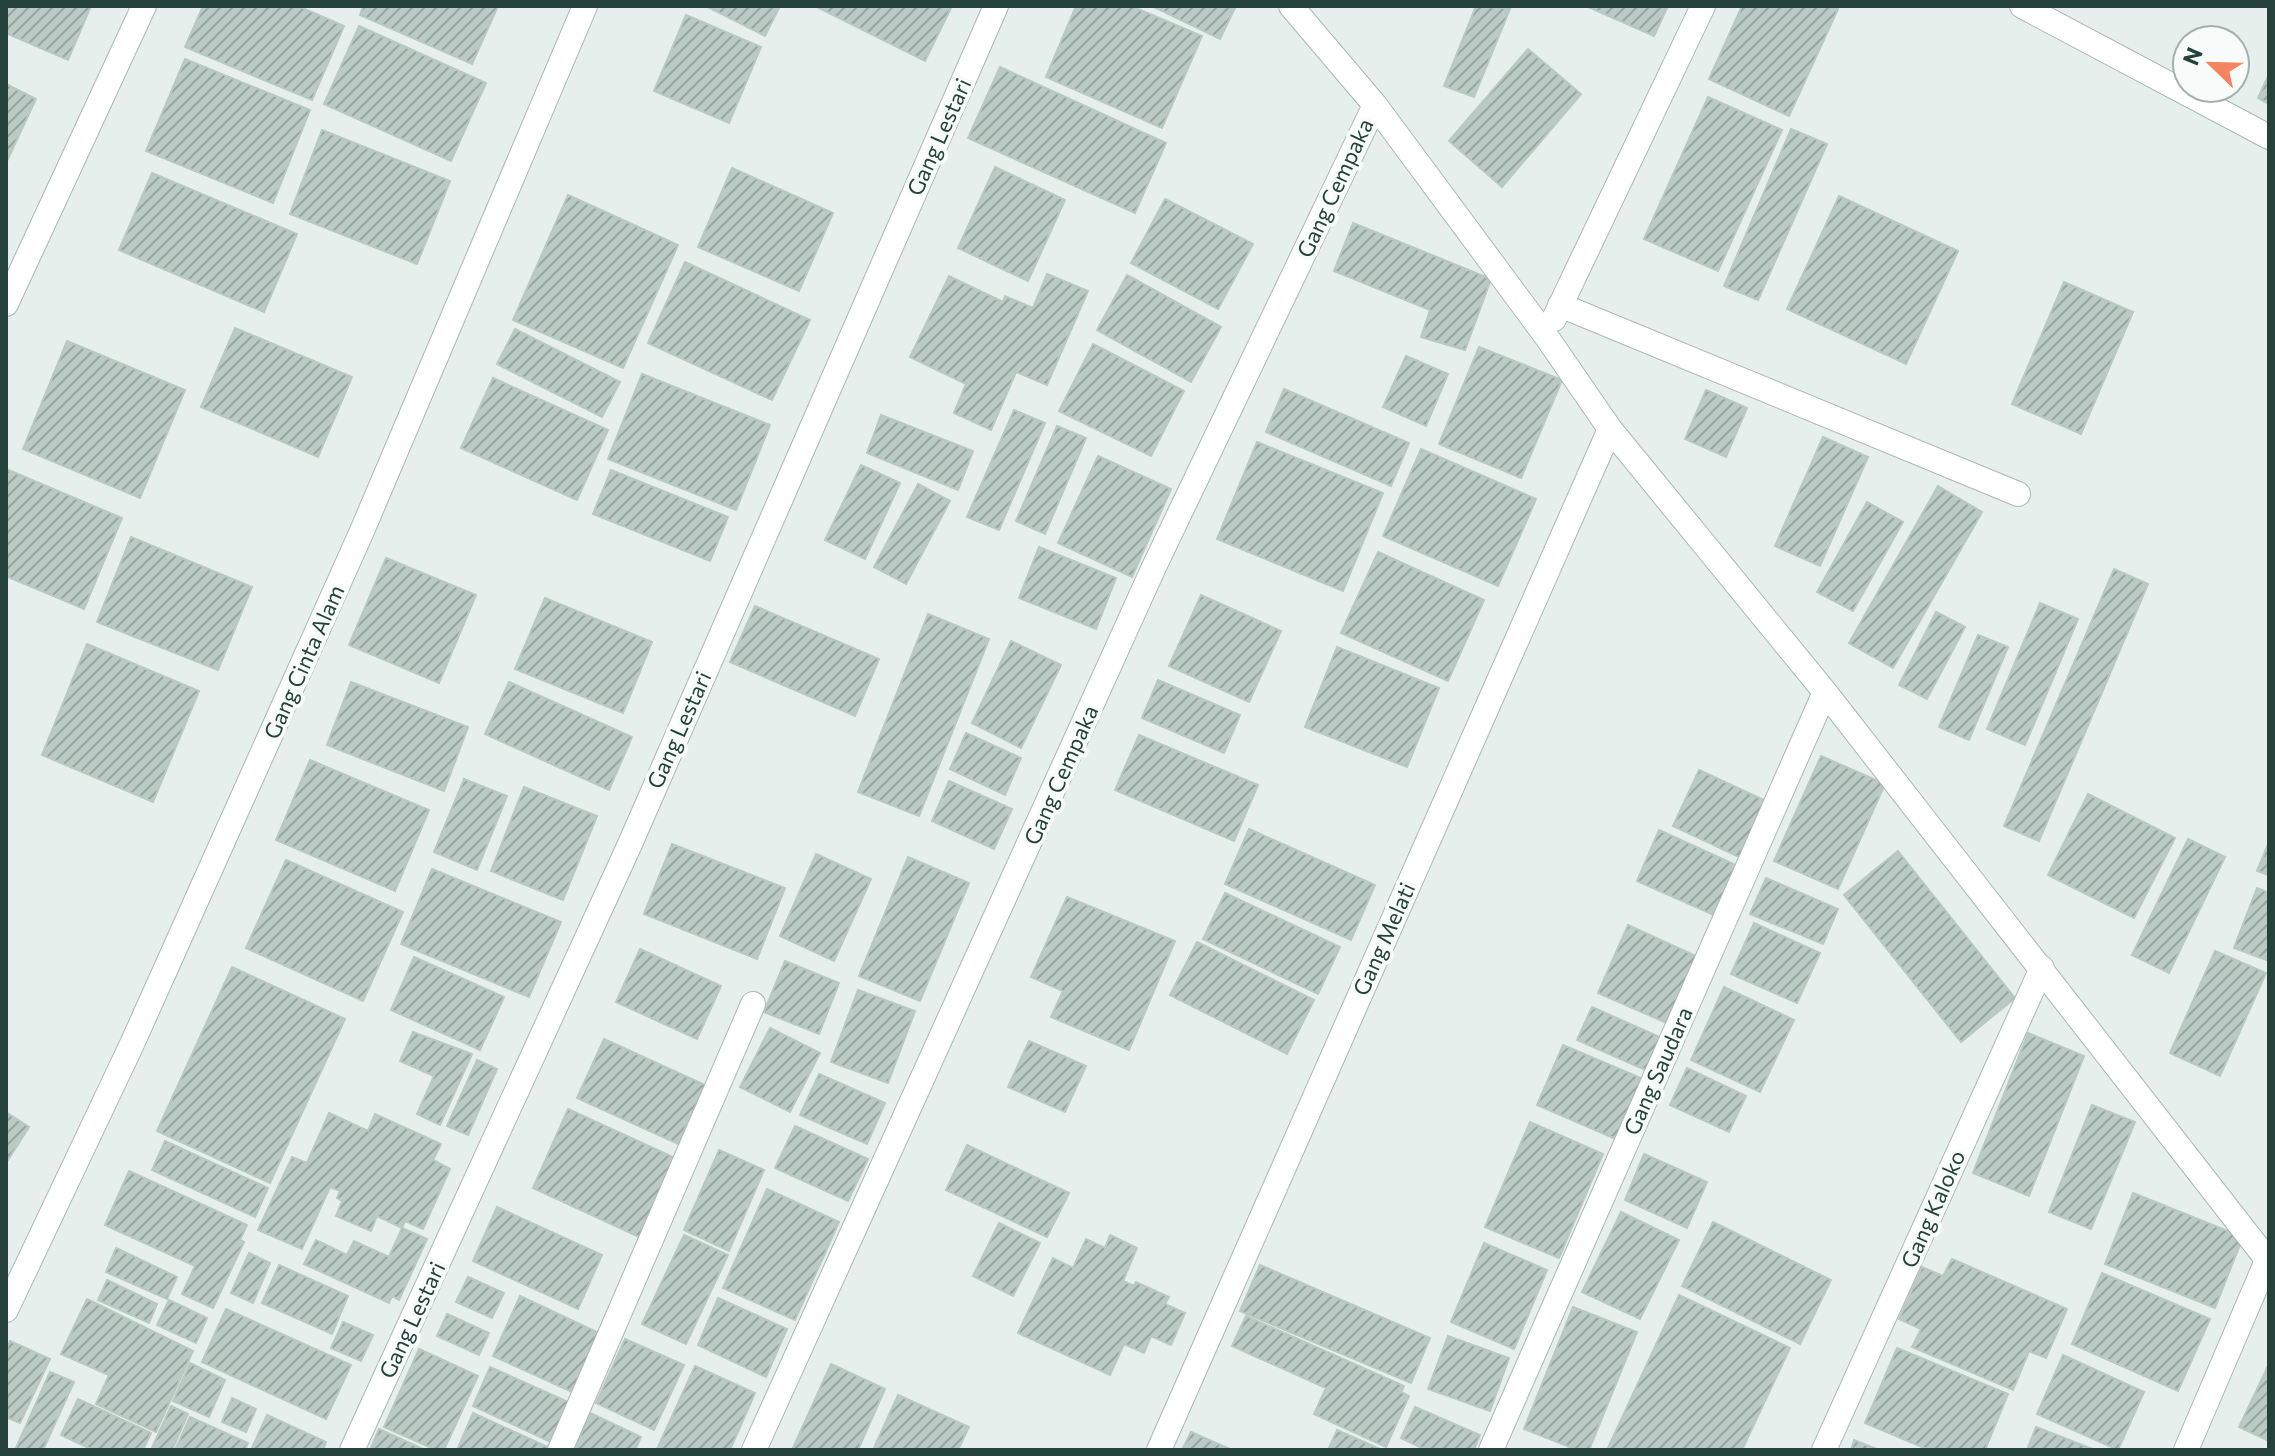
<svg xmlns="http://www.w3.org/2000/svg" width="2275" height="1456" viewBox="0 0 2275 1456" font-family="Commissioner,sans-serif">
  <style>
    .building { fill: url(#building-hatch); stroke: #b8c9c2; stroke-width: 2 }
    .lines { fill: none; stroke-linecap: round; stroke-linejoin: round }
    .street-casing { stroke: #a8b8b2; stroke-width: 26 }
    .street { stroke: #fff; stroke-width: 24 }
    .labels { text-anchor: middle; stroke-width: 8; stroke-linejoin: round; paint-order: stroke }
    .street-label { font-size: 22px; fill: #24423a; stroke: #f7fbf9 }
  </style>
  <defs>
    <pattern id="building-hatch" width="6" height="6" patternUnits="userSpaceOnUse" patternTransform="scale(2)"><rect width="6" height="6" fill="#bbcac4"/><path d="M-1 1l2-2M0 6l6-6M5 7l2-2" fill="none" stroke="#98a6a0"/></pattern>
  </defs>
  <rect width="100%" height="100%" fill="#e6efeb"/>
  <path class="building" d="M6,6H91L68,60L6,33Z
    M203,6H298L344,26L312,100L185,47Z
    M363,6H498L472,64L360,15Z
    M706,6H780L765,36Z
    M815,6H952L925,61Z
    M1076,6H1131L1202,36L1162,128L1046,77Z
    M1152,6H1236L1220,39Z
    M1476,6L1510,9L1474,97L1444,86Z
    M1586,6H1668L1654,36Z
    M1742,6H1831L1838,9L1789,116L1709,79Z
    M686,15L761,47L729,123L654,91Z
    M359,26L486,83L451,161L324,104Z
    M1528,49L1581,94L1502,187L1449,141Z
    M185,59L310,110L273,203L146,151Z
    M1000,67L1166,143L1135,213L968,138Z
    M2269,74V104L2258,98Z
    M6,84L36,99L6,163Z
    M1708,97L1782,130L1718,271L1644,239Z
    M1791,129L1827,144L1758,300L1724,286Z
    M322,130L450,181L417,264L290,214Z
    M995,167L1065,200L1028,281L958,248Z
    M732,168L833,213L799,291L698,247Z
    M152,173L297,234L264,312L119,250Z
    M568,195L678,245L623,368L513,320Z
    M1839,196L1958,251L1906,364L1787,309Z
    M1165,199L1253,244L1218,309L1131,263Z
    M1353,223L1491,279L1465,350L1421,337L1430,310L1334,271Z
    M685,262L810,320L772,400L648,343Z
    M1047,274L1088,291L1047,385L1016,372L991,430L954,413L966,384L910,357L949,276L1003,302L1005,296L1033,308Z
    M1127,275L1221,327L1191,382L1097,330Z
    M2064,282L2133,312L2081,434L2012,404Z
    M235,328L352,377L318,457L201,407Z
    M515,329L620,382L602,417L497,364Z
    M67,341L185,390L140,498L23,449Z
    M1093,344L1184,391L1151,456L1059,411Z
    M1479,347L1562,380L1521,478L1439,444Z
    M1406,356L1448,374L1426,426L1383,407Z
    M642,374L770,425L736,510L608,459Z
    M493,378L608,430L577,500L461,448Z
    M1284,389L1409,443L1391,486L1266,432Z
    M1706,390L1747,408L1726,457L1685,439Z
    M1014,410L1045,423L999,530L967,517Z
    M881,415L973,451L958,490L867,453Z
    M1057,426L1086,438L1045,534L1016,521Z
    M1823,437L1868,457L1820,566L1775,546Z
    M1257,442L1383,493L1343,591L1217,539Z
    M1421,449L1536,499L1498,586L1383,536Z
    M1098,456L1171,489L1132,577L1058,543Z
    M861,465L900,483L865,559L825,540Z
    M6,469L122,518L84,609L6,576Z
    M611,470L728,517L710,561L593,514Z
    M918,484L950,501L906,584L874,567Z
    M1938,486L1982,512L1893,668L1849,643Z
    M1867,502L1903,522L1853,611L1817,592Z
    M131,537L252,587L218,670L97,622Z
    M1039,547L1116,578L1096,629L1019,598Z
    M1378,552L1484,600L1448,681L1341,633Z
    M386,558L476,595L439,683L349,645Z
    M2114,569L2148,584L2039,841L2004,826Z
    M1201,595L1281,631L1249,702L1169,666Z
    M545,598L652,642L623,713L515,669Z
    M2040,603L2078,619L2025,745L1987,729Z
    M755,606L879,659L855,716L730,662Z
    M1936,612L1965,627L1927,699L1899,685Z
    M928,614L989,639L919,816L858,792Z
    M1978,635L2008,647L1969,740L1939,727Z
    M1011,641L1061,665L1021,748L972,723Z
    M87,644L199,691L153,802L42,755Z
    M1337,647L1439,688L1407,767L1305,727Z
    M1158,680L1240,715L1224,753L1142,718Z
    M351,682L468,727L444,791L327,745Z
    M509,682L632,737L609,790L485,734Z
    M966,733L1021,758L1005,795L950,769Z
    M1139,735L1258,785L1234,841L1115,790Z
    M1821,756L1885,784L1838,889L1774,861Z
    M310,760L429,810L395,891L276,840Z
    M1699,770L1766,801L1741,858L1673,826Z
    M464,779L507,796L477,870L434,852Z
    M949,781L1012,809L994,849L932,821Z
    M524,787L597,816L563,900L491,871Z
    M2088,794L2175,838L2134,918L2048,875Z
    M1249,829L1375,885L1351,940L1225,884Z
    M1659,830L1738,866L1716,916L1637,881Z
    M2188,839L2225,857L2169,973L2132,955Z
    M2269,842V875L2257,871Z
    M672,844L785,888L757,959L644,914Z
    M1898,851L2015,998L1961,1042L1844,895Z
    M816,854L871,879L834,961L780,936Z
    M908,857L969,883L920,1001L859,976Z
    M286,860L403,912L363,1001L246,948Z
    M432,869L561,922L529,997L401,944Z
    M1766,878L1838,909L1823,944L1750,914Z
    M2257,888L2269,893V961L2234,948Z
    M1225,893L1340,947L1318,994L1203,939Z
    M1067,897L1175,941L1129,1050L1051,1017L1063,991L1031,977Z
    M1754,923L1820,953L1797,1003L1731,974Z
    M1628,925L1698,957L1669,1024L1598,993Z
    M1197,942L1314,1000L1287,1054L1170,995Z
    M640,949L721,986L697,1039L616,1002Z
    M2215,951L2266,973L2220,1076L2170,1053Z
    M414,957L504,997L480,1050L391,1010Z
    M785,961L839,983L819,1034L764,1012Z
    M232,967L345,1019L270,1183L157,1131Z
    M1724,987L1794,1020L1760,1092L1691,1060Z
    M858,990L915,1011L888,1083L831,1062Z
    M1592,1007L1664,1039L1650,1072L1577,1040Z
    M770,1028L820,1053L790,1112L740,1087Z
    M413,1032L472,1054L440,1125L417,1114L434,1076L400,1061Z
    M2028,1033L2084,1056L2029,1196L1973,1173Z
    M604,1039L705,1085L678,1144L577,1098Z
    M1029,1041L1086,1066L1065,1112L1008,1087Z
    M1563,1045L1643,1079L1618,1140L1537,1105Z
    M477,1060L497,1069L468,1135L447,1126Z
    M1687,1068L1746,1096L1729,1132L1670,1105Z
    M819,1074L885,1103L867,1144L800,1115Z
    M2092,1105L2135,1122L2091,1229L2049,1212Z
    M568,1109L675,1158L639,1237L533,1188Z
    M6,1112L29,1127L6,1163Z
    M329,1113L368,1131L375,1114L441,1144L433,1160L450,1169L423,1229L405,1221L402,1228L377,1216L371,1231L336,1216L342,1201L337,1198L340,1191L330,1187L302,1249L258,1230L292,1157L307,1163Z
    M1530,1122L1603,1154L1559,1258L1485,1227Z
    M795,1126L868,1159L848,1201L775,1168Z
    M165,1141L268,1188L255,1217L152,1170Z
    M967,1145L1069,1193L1047,1237L946,1190Z
    M719,1150L764,1170L729,1251L684,1230Z
    M1644,1154L1707,1182L1687,1228L1625,1200Z
    M129,1171L247,1225L240,1240L244,1242L213,1308L182,1294L195,1266L105,1225Z
    M767,1189L839,1222L795,1320L723,1288Z
    M2133,1193L2243,1237L2215,1308L2105,1264Z
    M497,1207L602,1255L578,1309L473,1261Z
    M1621,1212L1679,1240L1640,1319L1582,1292Z
    M1713,1222L1831,1280L1800,1344L1682,1286Z
    M999,1223L1040,1243L1013,1296L973,1276Z
    M402,1228L427,1239L399,1300L392,1296L389,1303L304,1264L316,1240L347,1255L354,1241L389,1257Z
    M684,1235L728,1255L686,1344L642,1324Z
    M1110,1235L1137,1248L1123,1281L1134,1286L1136,1282L1169,1297L1165,1304L1185,1313L1171,1345L1151,1336L1144,1353L1124,1344L1110,1375L1018,1333L1053,1258L1073,1268L1086,1239L1105,1248Z
    M1484,1243L1547,1270L1514,1349L1451,1322Z
    M116,1248L177,1277L167,1299L106,1272Z
    M249,1253L270,1263L253,1303L231,1293Z
    M1952,1259L2067,1309L2046,1358L2029,1351L2013,1390L1912,1347L1921,1329L1899,1319L1922,1267L1943,1276Z
    M279,1265L348,1296L332,1334L262,1303Z
    M1260,1265L1430,1338L1411,1383L1240,1311Z
    M2102,1273L2210,1319L2178,1391L2072,1344Z
    M468,1277L504,1293L492,1318L456,1302Z
    M107,1280L157,1304L149,1323L98,1300Z
    M1679,1295L1790,1348L1742,1450H1607Z
    M520,1296L599,1333L572,1392L493,1356Z
    M718,1298L787,1329L766,1377L698,1345Z
    M87,1299L193,1351L156,1432L96,1404L109,1375L61,1354Z
    M169,1300L207,1318L196,1343L157,1325Z
    M1573,1307L1637,1332L1589,1450H1577L1524,1429Z
    M226,1309L351,1365L326,1419L202,1362Z
    M447,1314L489,1333L479,1355L437,1336Z
    M1246,1316L1404,1386L1401,1392L1409,1396L1386,1447L1314,1414L1326,1388L1232,1346Z
    M343,1322L373,1335L361,1361L331,1348Z
    M1448,1336L1509,1358L1490,1411L1428,1389Z
    M625,1339L684,1365L654,1430L596,1403Z
    M10,1341L50,1359L20,1423L6,1417V1351Z
    M1897,1348L2008,1394L1985,1450H1929L1865,1423Z
    M419,1349L478,1376L444,1450H436L384,1427Z
    M2063,1355L2144,1392L2118,1450L2037,1414Z
    M190,1363L225,1380L209,1417L173,1401Z
    M831,1364L885,1389L858,1450H792Z
    M2269,1364V1441L2239,1427Z
    M695,1366L755,1393L730,1450L657,1449Z
    M490,1367L575,1405L557,1445L473,1406Z
    M50,1372L74,1382L43,1450H15Z
    M898,1395L969,1427L958,1450H873Z
    M232,1398L256,1409L246,1432L222,1422Z
    M78,1399L151,1433L143,1450H93L61,1435Z
    M171,1406L188,1414L172,1450H151Z
    M1415,1407L1480,1435L1474,1450H1426L1401,1438Z
    M473,1413L552,1449L457,1450Z
    M590,1413L641,1437L635,1450H574Z
    M267,1415L326,1442L323,1450H251Z
    M190,1417L248,1443L245,1450H175Z
    M2036,1427L2095,1450H2027Z
    M379,1429L425,1450H370Z
    M1337,1430L1382,1450H1328Z
    M1191,1432L1232,1450H1182Z
    M1854,1440L1879,1450H1851Z"/>
  <g class="lines">
    <defs>
      <path id="street" d="M1291,6L1375,105L1546,336L1610,429L1825,692L2269,1262
        M2022,6L2269,137
        M6,304L144,6
        M1560,305L2018,494
        M1554,319L1703,6
        M6,1310L132,1044L362,531L585,6
        M352,1450L630,844L996,6
        M560,1450L753,1004
        M754,1450L1154,567L1375,105
        M1159,1450L1610,429
        M1491,1450L1825,692
        M1824,1450L2042,968
        M2186,1450L2269,1256"/>
    </defs>
    <use href="#street" class="street-casing"/>
    <use href="#street" class="street"/>
  </g>
  <g class="labels">
    <g class="street-label">
      <text transform="translate(939 137) rotate(-66)" y="8">Gang Lestari</text>
      <text transform="translate(1335 188) rotate(-65)" y="8">Gang Cempaka</text>
      <text transform="translate(304 662) rotate(-66)" y="8">Gang Cinta Alam</text>
      <text transform="translate(679 730) rotate(-66)" y="8">Gang Lestari</text>
      <text transform="translate(1061 775) rotate(-66)" y="8">Gang Cempaka</text>
      <text transform="translate(1384 939) rotate(-66)" y="8">Gang Melati</text>
      <text transform="translate(1658 1071) rotate(-66)" y="8">Gang Saudara</text>
      <text transform="translate(1933 1209) rotate(-66)" y="8">Gang Kaloko</text>
      <text transform="translate(412 1320) rotate(-65)" y="8">Gang Lestari</text>
    </g>
  </g>
  <rect width="2275" height="1456" fill="none" stroke="#24423a" stroke-width="16"/>
  <g transform="translate(2211 64) rotate(293)"><circle r="38" fill="#f7fbf9" stroke="#a3b1ad" stroke-width="2"/>
  <path d="M0-6L14 30L0 20L-14 30Z" fill="#f4845f"/>
  <text y="-12" font-size="22" font-weight="bold" text-anchor="middle" fill="#24423a">N</text>
  </g>
</svg>
